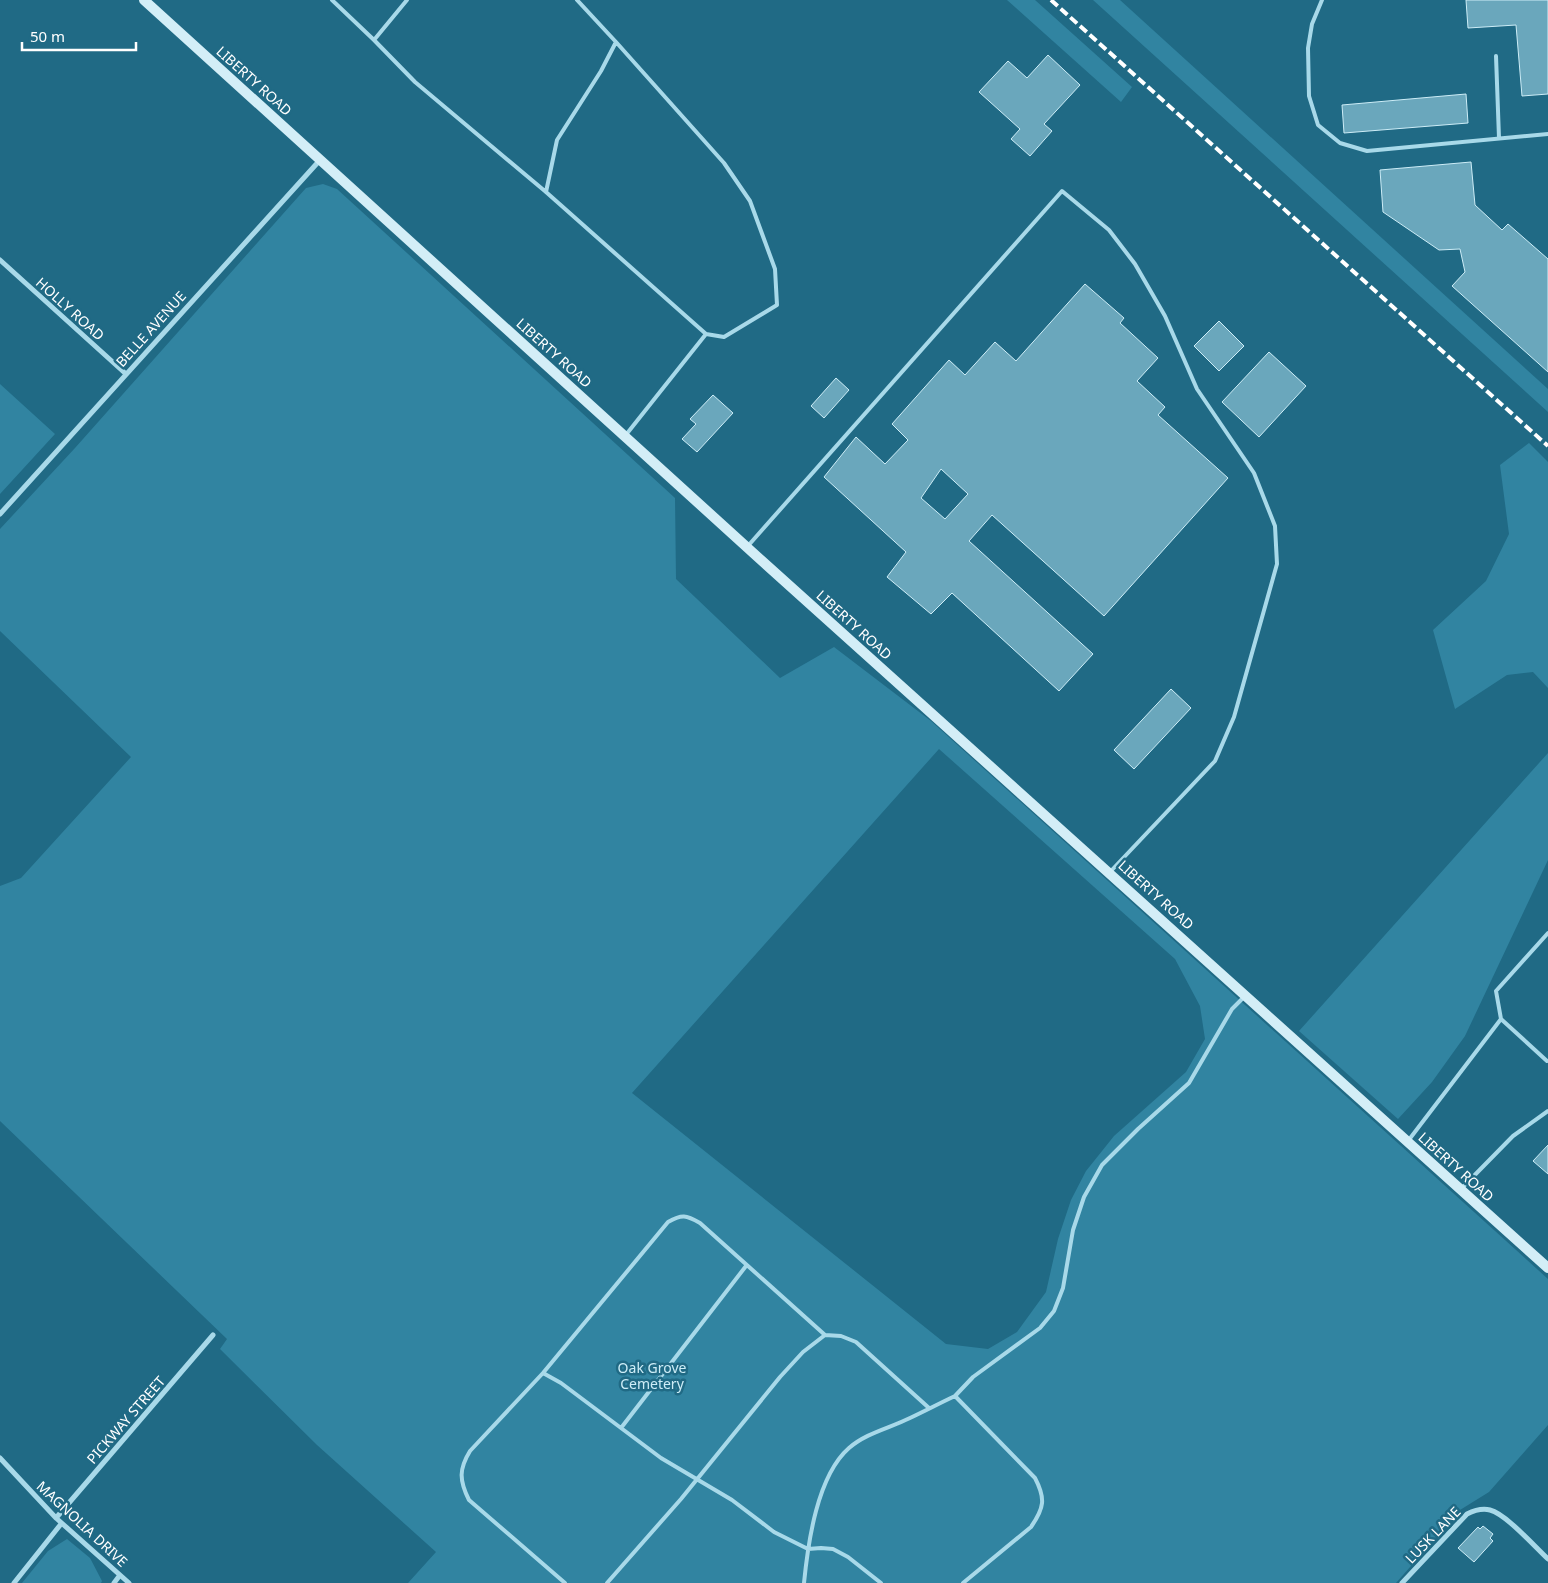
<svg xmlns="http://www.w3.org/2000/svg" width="1548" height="1583" viewBox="0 0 1548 1583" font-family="'Noto Sans',sans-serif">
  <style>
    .green { fill: #3184a1; fill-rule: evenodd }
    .building { fill: #6aa7bc; stroke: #cdedf7; fill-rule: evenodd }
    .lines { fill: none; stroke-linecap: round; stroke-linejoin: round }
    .lane { stroke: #a8d9e9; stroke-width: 4 }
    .street { stroke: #a8d9e9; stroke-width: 5 }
    .secondary { stroke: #d3eef7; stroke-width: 10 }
    .rail { stroke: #fff; stroke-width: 4; stroke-dasharray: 9 4; stroke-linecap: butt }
    .labels { text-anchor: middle; stroke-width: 5; stroke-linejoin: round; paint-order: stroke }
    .street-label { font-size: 14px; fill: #fff; stroke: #206a85 }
    .park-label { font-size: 14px; fill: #cdedf7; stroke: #206a85 }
  </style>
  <rect width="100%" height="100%" fill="#206a85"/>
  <path class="green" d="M1007,0H1035L1132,87L1121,102Z
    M1093,0H1120L1548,389V412Z
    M323,184L337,189L675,498L676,579L780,678L834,647L931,721L1548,1279V1425L1489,1492L1460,1510L1396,1583H408L436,1552L317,1445L220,1349L227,1339L0,1121V886L21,878L131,757L0,631V529L75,448L306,188ZM939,749L1175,959L1200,1006L1205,1039L1186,1072L1114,1136L1086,1171L1071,1200L1058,1239L1046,1292L1017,1332L988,1349L946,1344L632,1093Z
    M0,384L55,434L0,494Z
    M1529,443L1548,462V688L1533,672L1507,675L1455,709L1433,630L1486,581L1509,534L1500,465Z
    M1548,753V860L1465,1036L1432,1082L1398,1119L1299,1031Z
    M67,1539L90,1558L102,1581L101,1583H22L48,1551Z"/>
  <path class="building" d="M1466,0H1548V94L1522,96L1516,25L1468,28Z
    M1048,55L1080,85L1044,124L1052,131L1030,156L1011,139L1020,129L979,92L1008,61L1027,78Z
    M1466,94L1468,123L1344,133L1342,105Z
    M1471,162L1475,205L1502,230L1508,224L1548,259V372L1452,286L1465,272L1460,249L1439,250L1383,212L1380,170Z
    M1085,284L1124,318L1120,323L1158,358L1137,381L1165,407L1158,415L1228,478L1104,616L992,515L969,541L1093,654L1059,691L952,593L931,614L887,577L906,552L824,477L856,437L885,464L908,440L892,424L949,360L965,375L995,342L1016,361ZM941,469L968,494L945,519L921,498Z
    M1219,321L1244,346L1219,371L1194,346Z
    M1269,352L1306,386L1259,437L1222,402Z
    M836,378L849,390L824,418L811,406Z
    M713,395L733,413L697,452L682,439L696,424L690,419Z
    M1171,689L1191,708L1134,769L1114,750Z
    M1548,1145V1174L1533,1161Z
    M1483,1526L1493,1534L1490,1538L1493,1541L1474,1562L1458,1548L1478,1527L1480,1529Z"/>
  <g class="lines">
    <path class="lane" d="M332,0L374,40
      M407,0L374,40L415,82L546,192L706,334L625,436
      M1322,0L1312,24L1308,48L1309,96L1318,125L1340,143L1367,151L1548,134
      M616,42L724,163L750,201L775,269L777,305L724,337L706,334
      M1496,56L1499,138
      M546,192L557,140L601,71L616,42L577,0
      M747,547L1062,191L1109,230L1135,264L1165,316L1197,389L1254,473L1275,526L1277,564L1234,717L1215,761L1110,872
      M1501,1019L1547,1061
      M1408,1141L1501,1019L1496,991L1548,933
      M1461,1189L1513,1136L1548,1111
      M543,1373L561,1383L661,1458L732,1500L774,1532L808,1549L821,1548L833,1549L848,1557L881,1583
      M955,1396L973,1377L1040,1328L1054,1311L1063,1288L1073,1230L1084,1197L1102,1165L1138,1129L1189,1083L1232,1009L1245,996
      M621,1428L746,1266
      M565,1583L469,1500C459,1480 459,1469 470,1451L543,1373L668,1222C682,1214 686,1215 700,1223L825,1335L841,1336L856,1342L929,1408
      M607,1583L681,1499L780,1377L803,1352L825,1335
      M804,1583C808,1543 817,1476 849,1448C866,1433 890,1428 910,1418C925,1411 940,1403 955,1396L1035,1478C1046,1499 1044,1508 1031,1527L963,1583"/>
    <path class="street" d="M0,260L126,374
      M0,514L320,160
      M0,1458L56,1518L129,1583
      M56,1518L213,1335
      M14,1583L61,1524
      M114,1583L120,1575
      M1402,1583L1467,1514C1475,1510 1482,1508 1490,1510C1506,1514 1535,1547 1548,1559"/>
    <path class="secondary" d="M144,0L761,560L1548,1268"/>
    <path class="rail" d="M1051,0L1548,446"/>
  </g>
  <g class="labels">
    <g class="street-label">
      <text transform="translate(254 81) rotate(42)" y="5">LIBERTY ROAD</text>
      <text transform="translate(70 309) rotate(42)" y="5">HOLLY ROAD</text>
      <text transform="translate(151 329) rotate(-48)" y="5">BELLE AVENUE</text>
      <text transform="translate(554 353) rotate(42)" y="5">LIBERTY ROAD</text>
      <text transform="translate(854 625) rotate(42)" y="5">LIBERTY ROAD</text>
      <text transform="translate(1156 895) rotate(42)" y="5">LIBERTY ROAD</text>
      <text transform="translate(1456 1167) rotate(42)" y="5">LIBERTY ROAD</text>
      <text transform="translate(126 1420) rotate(-49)" y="5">PICKWAY STREET</text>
      <text transform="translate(82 1524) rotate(43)" y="5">MAGNOLIA DRIVE</text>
      <text transform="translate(1433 1535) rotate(-46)" y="5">LUSK LANE</text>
    </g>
    <g class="park-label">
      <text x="652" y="1373">Oak Grove<tspan x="652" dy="16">Cemetery</tspan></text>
    </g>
  </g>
  <path d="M22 42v8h114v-8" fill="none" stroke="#ffffff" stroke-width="2.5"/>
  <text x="30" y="42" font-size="15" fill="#ffffff" stroke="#206a85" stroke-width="4" paint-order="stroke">50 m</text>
</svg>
